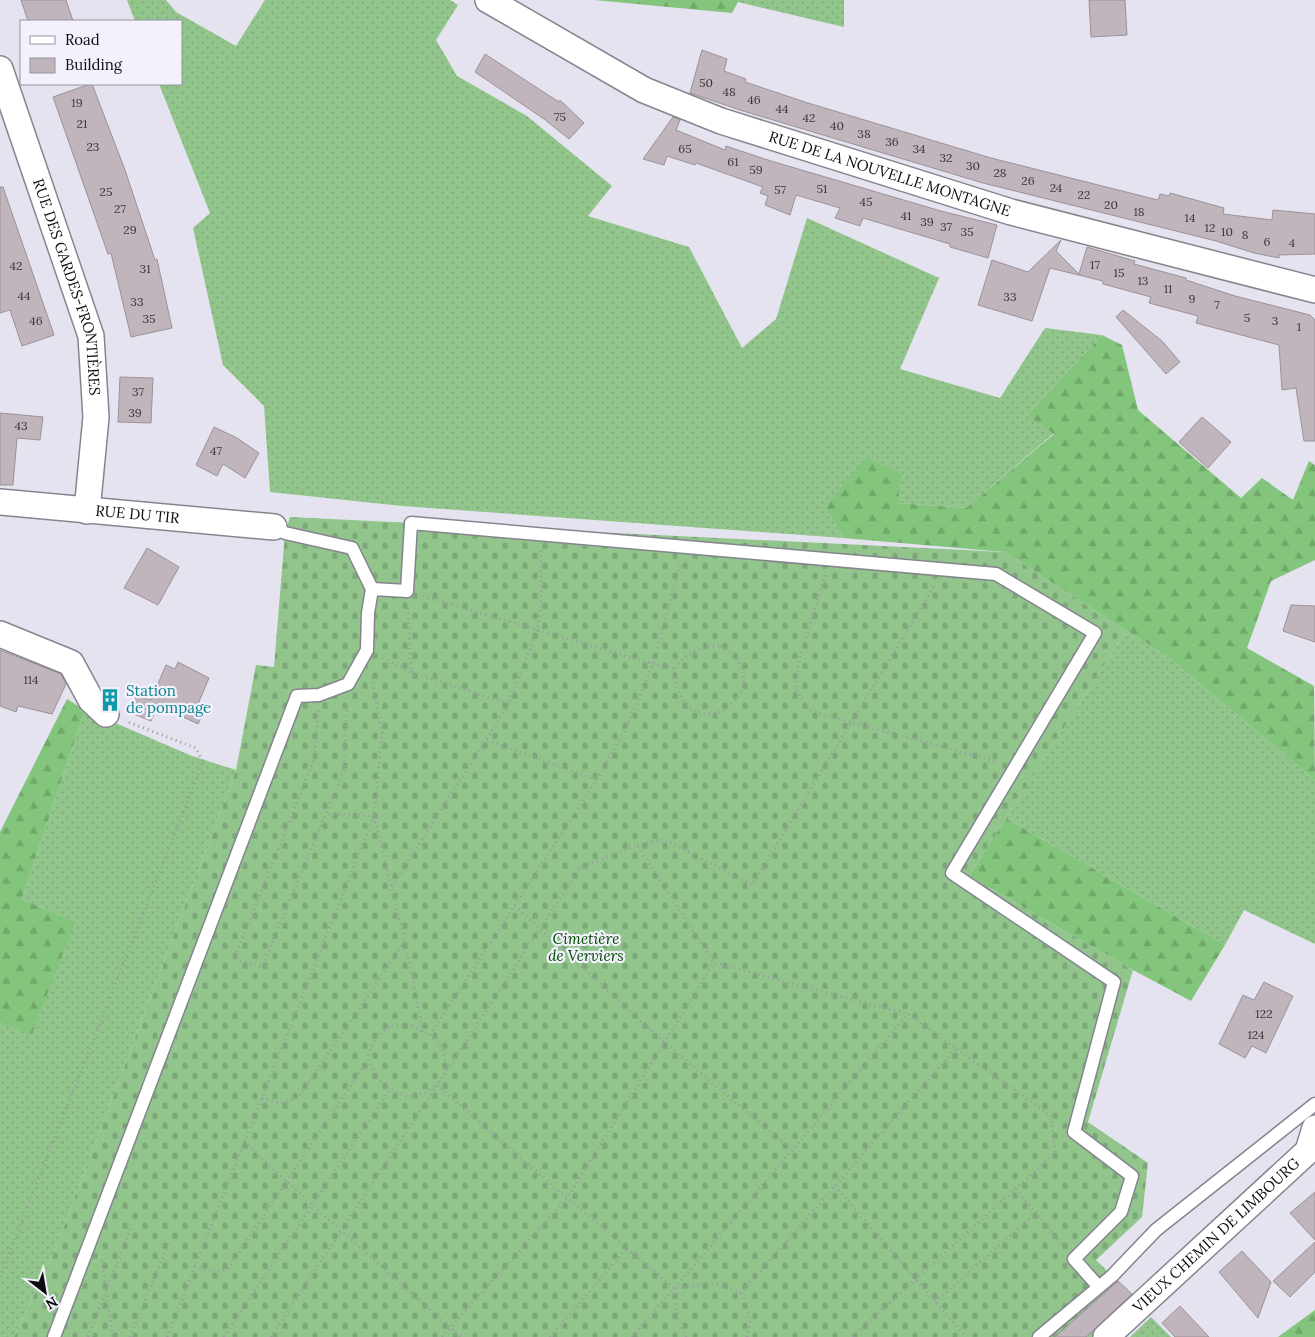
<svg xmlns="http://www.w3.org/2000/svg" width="1315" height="1337" viewBox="0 0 1315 1337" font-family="Lora,serif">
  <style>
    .grass { fill: url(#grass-dots) }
    .forest { fill: url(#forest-firs) }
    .cemetery { fill: url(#cemetery-stones) }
    .building { fill: #c0b5bc; stroke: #9c9198 }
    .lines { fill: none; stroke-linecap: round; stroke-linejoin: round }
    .service-casing { stroke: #85848f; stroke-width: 15 }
    .minor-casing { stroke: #85848f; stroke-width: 28 }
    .path { stroke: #9b9aa3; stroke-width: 3; stroke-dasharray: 1 4; stroke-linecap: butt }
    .service { stroke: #fff; stroke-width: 12 }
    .minor { stroke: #fff; stroke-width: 25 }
    .labels { text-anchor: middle; stroke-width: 4.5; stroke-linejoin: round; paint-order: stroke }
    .number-label { font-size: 12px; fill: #39363a }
    .street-label { font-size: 15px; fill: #0c0c0f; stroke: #f2f1fc }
    .culture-label { font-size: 15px; fill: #0d838f; stroke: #f2f1fc; text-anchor: start }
    .park-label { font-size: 15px; font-style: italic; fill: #004900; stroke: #f2f1fc }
  </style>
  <defs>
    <pattern id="grass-dots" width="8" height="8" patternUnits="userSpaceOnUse" patternTransform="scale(1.25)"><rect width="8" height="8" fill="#91c58c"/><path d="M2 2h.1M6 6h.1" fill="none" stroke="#7ca878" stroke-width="1.8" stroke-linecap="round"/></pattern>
    <pattern id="forest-firs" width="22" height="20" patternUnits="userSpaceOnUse" patternTransform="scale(1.25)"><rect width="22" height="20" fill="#83c57c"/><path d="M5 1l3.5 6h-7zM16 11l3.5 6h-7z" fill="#70a86a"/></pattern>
    <pattern id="cemetery-stones" width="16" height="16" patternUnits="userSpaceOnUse" patternTransform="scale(1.25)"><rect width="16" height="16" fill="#91c58c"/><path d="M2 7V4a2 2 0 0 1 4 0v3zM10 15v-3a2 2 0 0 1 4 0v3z" fill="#7ca878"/></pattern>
  </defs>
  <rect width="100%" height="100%" fill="#e4e3ef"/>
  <path class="grass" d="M127,0H166L176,12L236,46L265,0H450L458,5L436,40L457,76L527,116L612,186L588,216L689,247L742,348L776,319L807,218L939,278L900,369L1000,398L1045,328L1102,335L1027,415L1054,433L966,508L898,503L826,506L843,538L402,506L270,492L264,406L223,365L193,228L210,213L159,84H181V21H135Z
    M739,0H844V27L738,2Z
    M1126,631L1164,654L1315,780V944L1244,910L1225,945L1006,818Z
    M85,710L192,756L236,770L54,1253L14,1337H0V1023L32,1033L74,922L22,899Z
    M1151,1317L1171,1337H1130Z"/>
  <path class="forest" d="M594,0H739L732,13Z
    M1102,335L1122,345L1138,410L1241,498L1262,478L1293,500L1309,461L1315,465V560L1271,581L1247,648L1314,686L1315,780L1164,654L1126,631L1005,552L843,538L826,507L866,457L901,474L898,503L966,508L1054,434L1027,415Z
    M67,699L85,710L22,899L75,922L32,1034L0,1023V832Z
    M1006,818L1225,945L1191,1001L1133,970L969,876Z
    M1315,1310V1337H1278Z"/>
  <path class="cemetery" d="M290,517L1005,552L1126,631L969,876L1133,970L1088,1122L1148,1163L1142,1217L1096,1260L1136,1299L1095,1337H14L54,1253L236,770L256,665L274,667L285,533Z"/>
  <path class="building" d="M21,0H66L73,21H28Z
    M1089,0H1125L1127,35L1091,37Z
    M702,50L727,59L724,71L746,79L745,82L808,103L991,158L1158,200L1160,194L1169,196L1170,193L1224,208L1223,214L1272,220L1273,210L1315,214V254L1279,255V258L1254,253L1216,241L983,183L743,111L690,93Z
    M485,54L559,102L560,100L584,123L569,139L544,119L475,72Z
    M90,84H92L125,170L155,260L157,259L172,328L131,337L111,253L108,254L53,97Z
    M673,117L680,120L676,130L725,150L726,146L771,161L941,211L997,225L988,258L950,247V244L863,218L860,226L835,218L840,208L796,195L790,215L765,205L768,196L760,193L763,187L696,163L695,165L667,156L664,165L643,159Z
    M0,187H3L54,335L22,346L10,310L0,313Z
    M1061,240L1056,251L1079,274L1087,247L1135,261L1134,264L1186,278V280L1235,296L1310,315L1315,320V441H1304L1296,388L1282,390L1279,345L1196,323L1198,316L1149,303L1151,297L1103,284V281L1050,268L1032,321L978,305L992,260L1028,272Z
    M1123,310L1162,341L1180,362L1166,374L1116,317Z
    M120,377L153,378L151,423L118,422Z
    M0,413L43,417L40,440L17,438L13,485H0Z
    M1202,417L1231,442L1208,468L1179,442Z
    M214,427L237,438L259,453L245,478L223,464L217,476L196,465Z
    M147,548L179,567L158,605L124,588Z
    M1291,605L1315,606V642L1283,631Z
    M0,650L61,674L66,684L52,714L18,706L16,712L0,706Z
    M178,662L209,678L198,704L206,708L198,724L158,705L151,721L129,712L137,695L151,700L166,665L175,669Z
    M1264,982L1293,996L1266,1053L1252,1046L1245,1058L1219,1044L1243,995L1254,1000Z
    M1315,1192V1240L1290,1213Z
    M1315,1242V1272L1290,1297L1273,1281Z
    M1242,1251L1271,1282L1258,1318L1219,1272Z
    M1118,1281L1132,1294L1086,1337H1055Z
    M1180,1306L1209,1337H1175L1162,1323Z"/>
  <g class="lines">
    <defs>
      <path id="service" d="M372,589L407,591L411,523L996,574L1095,633L952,873L1114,982L1074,1132L1132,1176L1121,1212L1074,1259L1098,1286
        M54,1337L297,696L319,695L348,684L367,650L368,613L372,589L352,548L285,533L274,527
        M1039,1337L1112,1276L1156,1230L1315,1104"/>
      <g id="minor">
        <path id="s1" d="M488,0L644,90L721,121L1011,212L1315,290"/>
        <path id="s2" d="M0,69L91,336L96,417L87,511"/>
        <path id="s3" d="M0,502L274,527"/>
        <path d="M0,634L71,663L91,700L106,714"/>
        <path id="s4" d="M1106,1337L1308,1151L1315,1128"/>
      </g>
    </defs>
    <use href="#service" class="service-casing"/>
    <use href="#minor" class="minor-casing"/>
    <path class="path" d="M825,575L799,660L795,689L810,711L998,762
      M423,596L653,664L675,669
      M408,608L411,672L509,704L537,630L541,608V550
      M721,646C781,679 708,746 680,695C677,688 673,676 675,669C679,660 693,651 702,648C708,646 715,647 721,646Z
      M383,658L411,672
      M372,678L382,733L374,816L405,941L423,1032
      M318,711L314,760L234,959L262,967L344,770L347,702
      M487,740L597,780
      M637,845L664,839L752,885L935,585
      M392,886L509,704
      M515,906L664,1042L792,1150
      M430,1035L597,780L627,726L653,664L680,565
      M447,1070L442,1047L430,1035L410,1025H390L375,1039L368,1057L374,1075L390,1089L408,1097L424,1093L437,1085L567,1198L674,1288L714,1283L741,1293
      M262,1098C280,1104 285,1106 301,1094L405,941
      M244,1142L312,1205L461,1337
      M835,1186L966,1337
      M1016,1189L1064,1247
      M102,1261L113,1337
      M195,1265L216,1273L228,1269L361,1070L370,1064
      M0,1277L203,762L196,748L128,722
      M675,1288L908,1014
      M935,1302L1036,1213
      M88,1337L132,1225
      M130,1337L170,1240
      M167,1337L374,816L326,814
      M224,1337L390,1089
      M271,1337L580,868L637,845L714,963L908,1014L1051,1116L1055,1153L852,1337
      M442,1337L567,1198L714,963
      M550,1337L627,1248
      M632,1337L674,1288L677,1318L686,1337
      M747,1337L751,1321L741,1293L956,1048"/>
    <use href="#service" class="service"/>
    <use href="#minor" class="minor"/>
  </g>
  <defs>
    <symbol id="building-bare" viewBox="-9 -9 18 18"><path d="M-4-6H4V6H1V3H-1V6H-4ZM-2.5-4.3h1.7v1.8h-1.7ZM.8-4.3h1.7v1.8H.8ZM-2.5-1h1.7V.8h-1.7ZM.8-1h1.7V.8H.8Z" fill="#0f9aa8" stroke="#f2f1fc" stroke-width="2.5" paint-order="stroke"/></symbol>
  </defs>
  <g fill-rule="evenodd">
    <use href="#building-bare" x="94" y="684" width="32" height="32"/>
  </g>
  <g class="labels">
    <g class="number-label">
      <text x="706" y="87">50</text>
      <text x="729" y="96">48</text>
      <text x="754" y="104">46</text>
      <text x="77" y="107">19</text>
      <text x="782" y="113">44</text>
      <text x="560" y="121">75</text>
      <text x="809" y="122">42</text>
      <text x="82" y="128">21</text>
      <text x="837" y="130">40</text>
      <text x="864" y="138">38</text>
      <text x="892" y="146">36</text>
      <text x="93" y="151">23</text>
      <text x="685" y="153">65</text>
      <text x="919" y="153">34</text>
      <text x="946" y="162">32</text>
      <text x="733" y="166">61</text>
      <text x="973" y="170">30</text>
      <text x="756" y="174">59</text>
      <text x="1000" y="177">28</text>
      <text x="1028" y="185">26</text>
      <text x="1056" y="192">24</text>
      <text x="822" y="193">51</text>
      <text x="780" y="194">57</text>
      <text x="106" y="196">25</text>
      <text x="1084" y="199">22</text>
      <text x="866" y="206">45</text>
      <text x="1111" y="209">20</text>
      <text x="120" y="213">27</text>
      <text x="1139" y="216">18</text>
      <text x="906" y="220">41</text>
      <text x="1190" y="222">14</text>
      <text x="927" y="226">39</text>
      <text x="946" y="231">37</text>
      <text x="1210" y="232">12</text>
      <text x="130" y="234">29</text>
      <text x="967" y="236">35</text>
      <text x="1227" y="236">10</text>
      <text x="1245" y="239">8</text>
      <text x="1267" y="246">6</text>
      <text x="1292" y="247">4</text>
      <text x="1095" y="269">17</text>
      <text x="16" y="270">42</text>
      <text x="145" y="273">31</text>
      <text x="1119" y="277">15</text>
      <text x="1143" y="285">13</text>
      <text x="1168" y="293">11</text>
      <text x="24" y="300">44</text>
      <text x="1010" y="301">33</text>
      <text x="1192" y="303">9</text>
      <text x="137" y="306">33</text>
      <text x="1217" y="309">7</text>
      <text x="1247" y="322">5</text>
      <text x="149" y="323">35</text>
      <text x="36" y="325">46</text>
      <text x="1275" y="325">3</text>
      <text x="1299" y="331">1</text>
      <text x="138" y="396">37</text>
      <text x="135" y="417">39</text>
      <text x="21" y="430">43</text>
      <text x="216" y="455">47</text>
      <text x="31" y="684">114</text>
      <text x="1264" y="1018">122</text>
      <text x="1256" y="1039">124</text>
    </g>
    <g class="street-label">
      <text dy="5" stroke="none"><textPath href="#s1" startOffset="440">RUE DE LA NOUVELLE MONTAGNE</textPath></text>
      <text dy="5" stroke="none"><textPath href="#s2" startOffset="229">RUE DES GARDES-FRONTIÈRES</textPath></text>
      <text dy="5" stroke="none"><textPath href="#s3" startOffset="138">RUE DU TIR</textPath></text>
      <text dy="5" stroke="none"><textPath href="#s4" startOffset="150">VIEUX CHEMIN DE LIMBOURG</textPath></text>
    </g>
    <g class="culture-label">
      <text x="126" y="696">Station<tspan x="126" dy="17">de pompage</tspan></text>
    </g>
    <g class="park-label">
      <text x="586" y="944">Cimetière<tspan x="586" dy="17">de Verviers</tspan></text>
    </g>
  </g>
  <rect x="20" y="20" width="162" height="65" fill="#f2f1fc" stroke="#96959d"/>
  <rect x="30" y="36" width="25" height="8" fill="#ffffff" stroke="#96959d"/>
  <text x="65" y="45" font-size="15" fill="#0c0c0f">Road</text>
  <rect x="30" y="58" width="25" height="15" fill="#c0b5bc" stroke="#96959d"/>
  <text x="65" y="70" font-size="15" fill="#0c0c0f">Building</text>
  <g transform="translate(45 1292) rotate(149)" stroke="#f2f1fc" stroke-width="4" paint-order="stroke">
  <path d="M0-4L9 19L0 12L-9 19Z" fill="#0c0c0f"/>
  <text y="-8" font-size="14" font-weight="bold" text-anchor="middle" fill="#0c0c0f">N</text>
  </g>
</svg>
